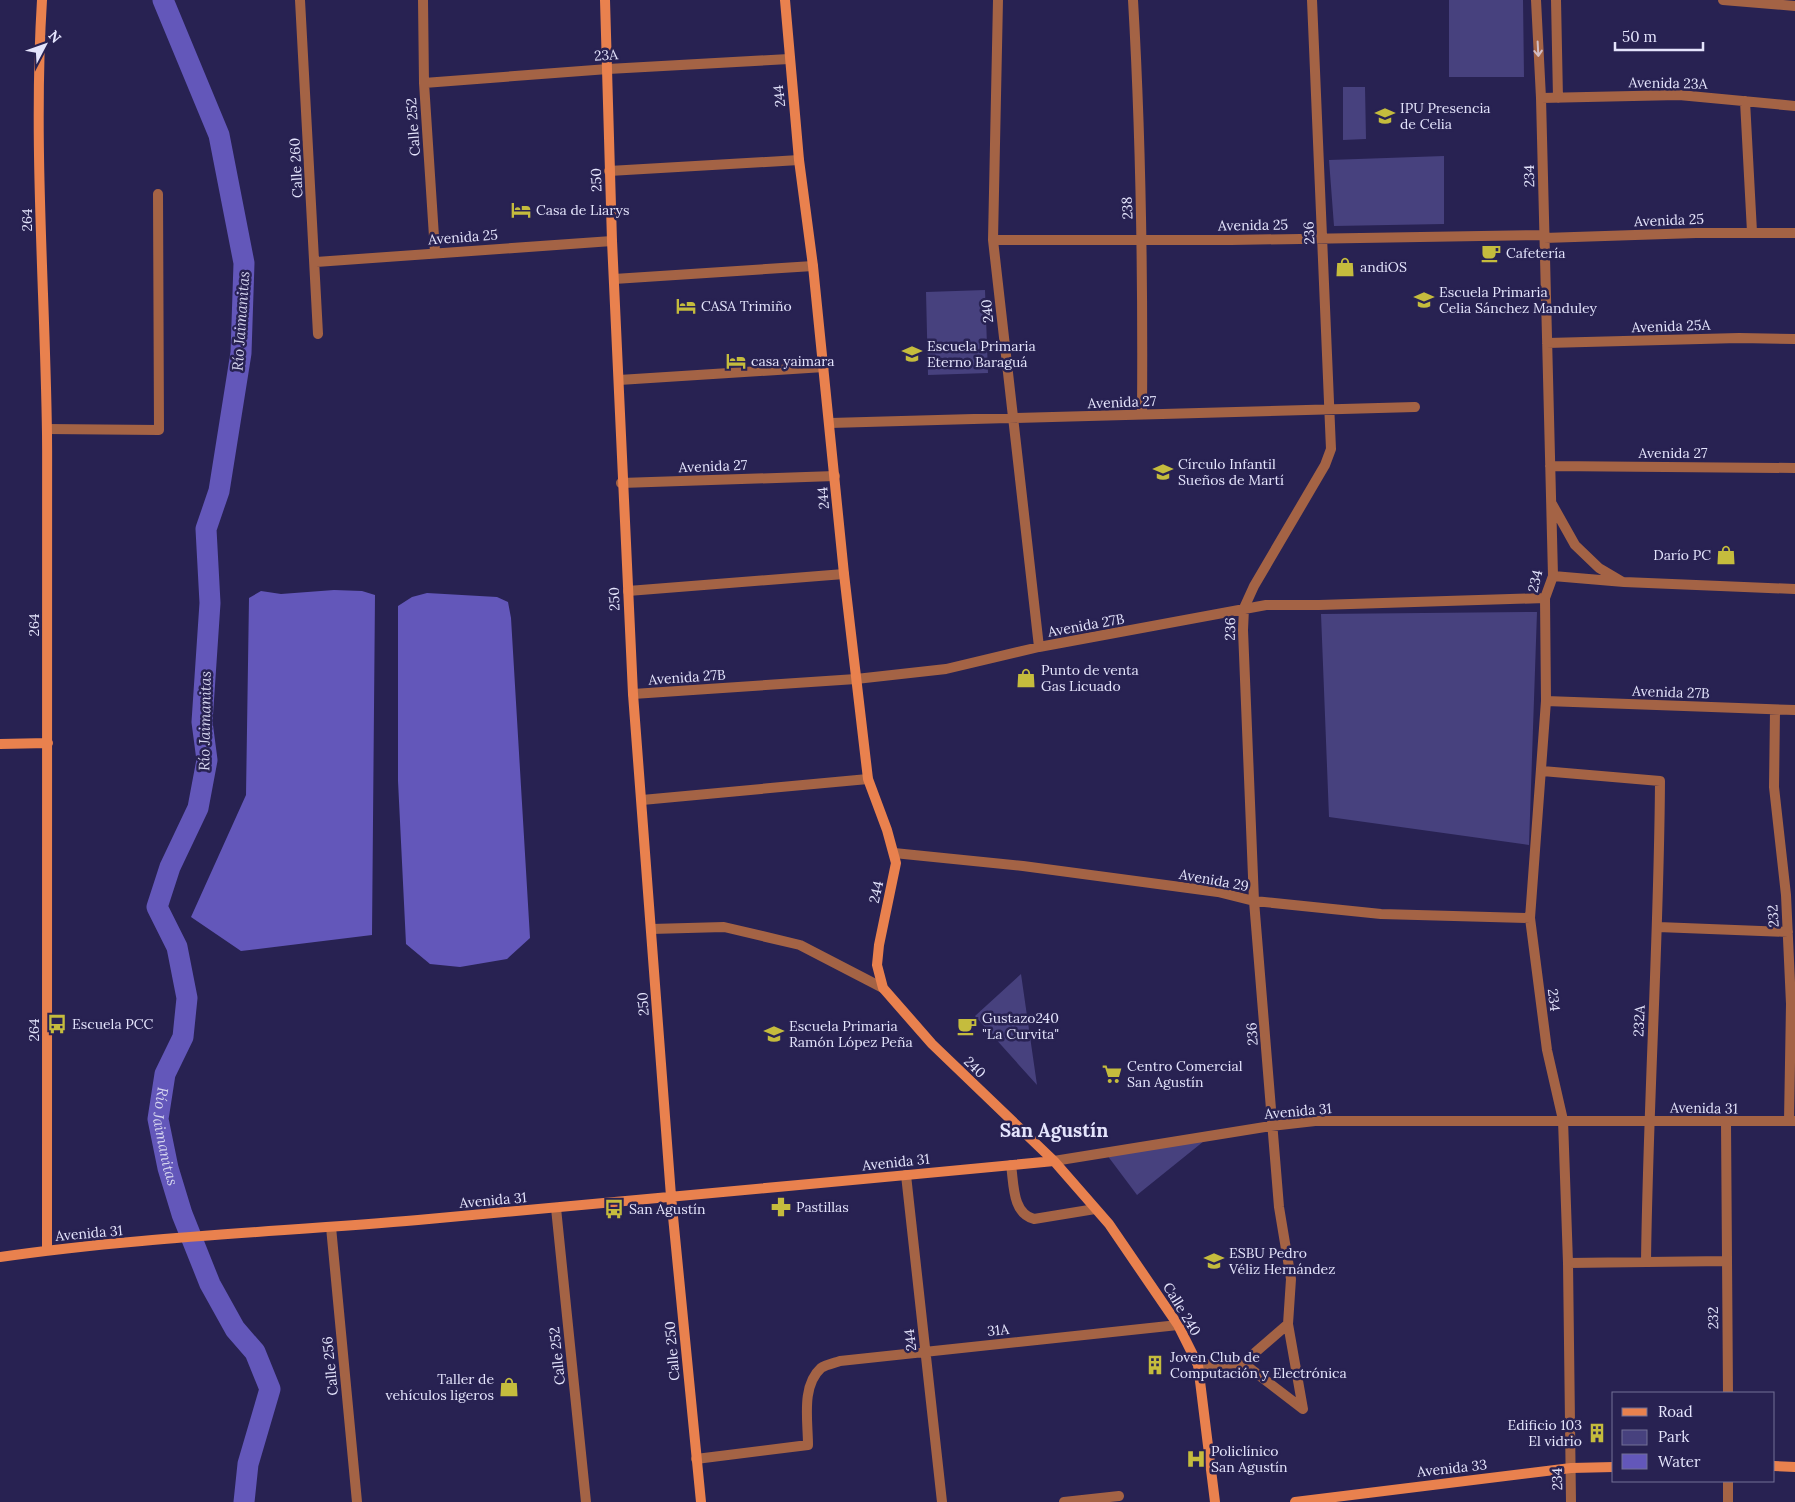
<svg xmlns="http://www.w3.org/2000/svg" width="1795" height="1502" viewBox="0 0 1795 1502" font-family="Lora,serif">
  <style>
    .green { fill: #47417e }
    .water { fill: #6357ba }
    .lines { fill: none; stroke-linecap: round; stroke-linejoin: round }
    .river { stroke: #6357ba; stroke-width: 21 }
    .street { stroke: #a46345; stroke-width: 10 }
    .secondary { stroke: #e9814e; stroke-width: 10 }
    .oneway { stroke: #d1bdc5 }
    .labels { text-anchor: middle; stroke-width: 5; stroke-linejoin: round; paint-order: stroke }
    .street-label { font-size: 14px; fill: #e4e4fc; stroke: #282252 }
    .poi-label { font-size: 14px; fill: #e4e4fc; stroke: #282252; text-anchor: start }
    .water-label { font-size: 15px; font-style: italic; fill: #d4d4ee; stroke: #282252 }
    .district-label { font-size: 19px; font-weight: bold; fill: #e4e4fc; stroke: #282252 }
  </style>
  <rect width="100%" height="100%" fill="#282252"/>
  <path class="green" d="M1449,0H1523L1524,77H1449Z
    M1343,87H1365L1366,139L1343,140Z
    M1444,156V224L1334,226L1329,160Z
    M985,290L988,373L928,375L926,292Z
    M1537,612L1529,845L1329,817L1321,614Z
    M1021,974L1037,1085L975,1016Z
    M1209,1137L1137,1195L1107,1155Z"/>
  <path class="water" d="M334,590L362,591L375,595L372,935L241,951L191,917L246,795L249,598L261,591L281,594Z
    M427,593L497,597L508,602L511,618L530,938L507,959L460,967L430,964L406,944L398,781V606L412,597Z"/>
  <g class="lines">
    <path class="river" id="s1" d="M163,0L219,135L244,263L241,353L219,491L206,529L210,603L202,722L207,760L198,808L170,867L157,907L177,947L187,998L183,1037L165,1074L158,1119L168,1168L182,1214L210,1284L235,1329L255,1352L270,1389L248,1464L244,1502"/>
    <path class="street" d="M300,0L318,334
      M423,0L424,83L435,252
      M998,0L993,240L1039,647
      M1133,0C1141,138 1143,277 1142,415
      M1536,0L1541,98L1553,576L1545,598L1546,701L1530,918L1547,1050L1563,1120L1568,1263L1571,1502
      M1556,0L1558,98
      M1723,0L1795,6
      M424,83L608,69L789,59
      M1541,98L1679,95L1795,106
      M1745,101L1752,232
      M609,171L799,160
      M1544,238L1696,233H1795
      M993,240H1231L1544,235
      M316,262L612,241
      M614,279L813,266
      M1547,343L1739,338L1795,339
      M619,380L824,367
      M830,423L1415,407
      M47,429L159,430L158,194
      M1550,466L1795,468
      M621,483L835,476
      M1552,504L1575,545L1599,568L1621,581
      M1553,576L1624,582L1795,589
      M628,591L844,574
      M633,694L856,679L946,669L1039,647L1266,605H1319L1545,598
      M1546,701L1795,710
      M1775,710L1774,787L1786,895L1791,1004L1789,1121
      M1542,771L1660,781C1659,941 1648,1101 1646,1262
      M642,800L868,779
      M894,853L1023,866L1218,892L1254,901L1381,914L1530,918
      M1658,927L1788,932
      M651,929L724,927L800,945L883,988
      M1726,1123L1728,1393
      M1054,1161L1271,1126L1315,1121H1795
      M1011,1165C1014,1184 1012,1213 1034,1219L1095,1209
      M906,1175L942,1502
      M556,1208L586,1502
      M331,1227L357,1502
      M1568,1263L1726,1261
      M1288,1324L1243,1363L1303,1409
      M1198,1365L1243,1363
      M1303,1409L1288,1324L1291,1279L1279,1207L1254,901L1243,630L1244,608L1254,586L1325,465L1331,449L1312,0
      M696,1459L808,1445C808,1421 801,1386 821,1368C825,1365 834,1363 840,1361L1178,1325
      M1064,1502L1119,1496
      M1728,1502V1481"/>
    <path class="secondary" d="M42,0C33,144 45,289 47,434C49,706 48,978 47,1251
      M605,0L612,241L633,694L671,1196L701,1502
      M785,0L799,160L813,266L844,574L868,779L887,830L896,863L879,945L877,965L883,988L932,1044L1054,1161L1109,1224L1178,1325L1198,1365L1215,1502
      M0,744L48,743
      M0,1257C138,1237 279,1232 418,1220C630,1202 842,1181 1054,1161
      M1774,1466L1795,1467
      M1295,1502L1571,1468L1614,1467"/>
  </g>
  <defs><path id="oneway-shaft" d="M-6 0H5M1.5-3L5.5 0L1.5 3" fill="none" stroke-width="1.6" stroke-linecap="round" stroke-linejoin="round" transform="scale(1.25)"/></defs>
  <use class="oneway" href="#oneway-shaft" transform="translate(1538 49) rotate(87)"/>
  <defs>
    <symbol id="school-bare" viewBox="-9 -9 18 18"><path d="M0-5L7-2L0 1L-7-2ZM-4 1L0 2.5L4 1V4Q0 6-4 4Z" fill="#c5bc3d" stroke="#282252" stroke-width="2.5" paint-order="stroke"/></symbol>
    <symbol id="hotel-bare" viewBox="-9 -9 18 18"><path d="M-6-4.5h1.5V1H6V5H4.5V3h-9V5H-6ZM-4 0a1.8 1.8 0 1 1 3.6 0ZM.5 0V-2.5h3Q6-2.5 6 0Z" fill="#c5bc3d" stroke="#282252" stroke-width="2.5" paint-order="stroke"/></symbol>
    <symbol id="cafe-bare" viewBox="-9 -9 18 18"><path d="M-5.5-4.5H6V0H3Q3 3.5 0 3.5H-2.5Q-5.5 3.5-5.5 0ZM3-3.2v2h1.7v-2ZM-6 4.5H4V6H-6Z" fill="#c5bc3d" stroke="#282252" stroke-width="2.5" paint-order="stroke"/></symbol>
    <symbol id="shop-bare" viewBox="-9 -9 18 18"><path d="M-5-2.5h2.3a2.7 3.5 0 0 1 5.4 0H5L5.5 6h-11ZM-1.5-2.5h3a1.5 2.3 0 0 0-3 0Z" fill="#c5bc3d" stroke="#282252" stroke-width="2.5" paint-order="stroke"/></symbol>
    <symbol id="bus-bare" viewBox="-9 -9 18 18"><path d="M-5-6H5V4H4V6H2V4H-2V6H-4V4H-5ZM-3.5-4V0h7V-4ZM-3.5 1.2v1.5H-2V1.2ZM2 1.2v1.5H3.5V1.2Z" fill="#c5bc3d" stroke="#282252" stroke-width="2.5" paint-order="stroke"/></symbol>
    <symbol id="supermarket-bare" viewBox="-9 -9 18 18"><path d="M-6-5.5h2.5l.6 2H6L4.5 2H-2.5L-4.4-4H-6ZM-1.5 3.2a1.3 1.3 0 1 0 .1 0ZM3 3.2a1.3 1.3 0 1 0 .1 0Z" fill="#c5bc3d" stroke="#282252" stroke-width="2.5" paint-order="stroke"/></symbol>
    <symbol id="pharmacy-bare" viewBox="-9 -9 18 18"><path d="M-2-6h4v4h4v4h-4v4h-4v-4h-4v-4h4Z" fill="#c5bc3d" stroke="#282252" stroke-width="2.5" paint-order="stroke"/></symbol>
    <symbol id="building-bare" viewBox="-9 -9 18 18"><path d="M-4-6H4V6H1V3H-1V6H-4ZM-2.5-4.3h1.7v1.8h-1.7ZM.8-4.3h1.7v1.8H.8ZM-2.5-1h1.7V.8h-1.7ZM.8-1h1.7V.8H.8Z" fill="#c5bc3d" stroke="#282252" stroke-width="2.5" paint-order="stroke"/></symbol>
    <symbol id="hospital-bare" viewBox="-9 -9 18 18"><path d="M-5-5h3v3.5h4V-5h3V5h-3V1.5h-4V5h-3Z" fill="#c5bc3d" stroke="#282252" stroke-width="2.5" paint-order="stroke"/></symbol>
  </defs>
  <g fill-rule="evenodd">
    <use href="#school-bare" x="1371" y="102" width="28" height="28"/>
    <use href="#hotel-bare" x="507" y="196" width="28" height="28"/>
    <use href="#cafe-bare" x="1477" y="239" width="28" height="28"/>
    <use href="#shop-bare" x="1331" y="253" width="28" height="28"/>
    <use href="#school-bare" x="1410" y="286" width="28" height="28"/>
    <use href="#hotel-bare" x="672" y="292" width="28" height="28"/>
    <use href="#school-bare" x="898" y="340" width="28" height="28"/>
    <use href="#hotel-bare" x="722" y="347" width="28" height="28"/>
    <use href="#school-bare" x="1149" y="458" width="28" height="28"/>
    <use href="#shop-bare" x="1712" y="541" width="28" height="28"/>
    <use href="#shop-bare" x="1012" y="664" width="28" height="28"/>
    <use href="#bus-bare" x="43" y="1010" width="28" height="28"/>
    <use href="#cafe-bare" x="953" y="1012" width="28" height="28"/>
    <use href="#school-bare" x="760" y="1020" width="28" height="28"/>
    <use href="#supermarket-bare" x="1098" y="1060" width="28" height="28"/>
    <use href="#pharmacy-bare" x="767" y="1193" width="28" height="28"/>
    <use href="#bus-bare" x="600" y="1195" width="28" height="28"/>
    <use href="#school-bare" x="1200" y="1247" width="28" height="28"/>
    <use href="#building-bare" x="1141" y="1351" width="28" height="28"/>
    <use href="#shop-bare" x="495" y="1373" width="28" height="28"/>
    <use href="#building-bare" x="1583" y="1419" width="28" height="28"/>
    <use href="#hospital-bare" x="1182" y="1445" width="28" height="28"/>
  </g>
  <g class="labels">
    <g class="street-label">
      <text transform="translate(606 55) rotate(-4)" y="5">23A</text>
      <text transform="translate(1668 83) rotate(1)" y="5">Avenida 23A</text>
      <text transform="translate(779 96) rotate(-96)" y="5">244</text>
      <text transform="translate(413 127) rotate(-94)" y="5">Calle 252</text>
      <text transform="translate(296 168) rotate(-93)" y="5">Calle 260</text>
      <text transform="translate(1529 176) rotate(-91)" y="5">234</text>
      <text transform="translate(596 180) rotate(-92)" y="5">250</text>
      <text transform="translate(1127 208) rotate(-92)" y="5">238</text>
      <text transform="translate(27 220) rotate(-90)" y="5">264</text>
      <text transform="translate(1669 220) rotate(-2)" y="5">Avenida 25</text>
      <text transform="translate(1253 225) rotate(-1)" y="5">Avenida 25</text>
      <text transform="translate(1309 233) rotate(-93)" y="5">236</text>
      <text transform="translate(463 237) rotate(-4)" y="5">Avenida 25</text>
      <text transform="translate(987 311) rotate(-96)" y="5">240</text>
      <text transform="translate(1671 326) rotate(-2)" y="5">Avenida 25A</text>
      <text transform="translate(1122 402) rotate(-2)" y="5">Avenida 27</text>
      <text x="1673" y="458">Avenida 27</text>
      <text transform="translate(713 466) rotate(-2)" y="5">Avenida 27</text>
      <text transform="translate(823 498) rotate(-95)" y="5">244</text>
      <text transform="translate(1535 581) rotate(-77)" y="5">234</text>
      <text transform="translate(614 599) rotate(-92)" y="5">250</text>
      <text transform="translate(34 625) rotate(-90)" y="5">264</text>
      <text transform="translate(1086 625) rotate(-10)" y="5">Avenida 27B</text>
      <text transform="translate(1230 629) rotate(-89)" y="5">236</text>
      <text transform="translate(687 677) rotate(-4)" y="5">Avenida 27B</text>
      <text transform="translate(1671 692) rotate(2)" y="5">Avenida 27B</text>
      <text transform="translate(1214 880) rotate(10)" y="5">Avenida 29</text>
      <text transform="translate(876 892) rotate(-78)" y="5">244</text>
      <text transform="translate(1773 916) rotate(-94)" y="5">232</text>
      <text transform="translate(1554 1000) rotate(83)" y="5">234</text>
      <text transform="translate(643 1004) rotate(-94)" y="5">250</text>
      <text transform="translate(1639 1021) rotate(-87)" y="5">232A</text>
      <text transform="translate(34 1030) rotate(-90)" y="5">264</text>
      <text transform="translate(1252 1034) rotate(-94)" y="5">236</text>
      <text transform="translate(975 1067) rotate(44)" y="5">240</text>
      <text transform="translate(1704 1108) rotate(1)" y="5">Avenida 31</text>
      <text transform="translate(1298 1111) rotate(-5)" y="5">Avenida 31</text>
      <text transform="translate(896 1162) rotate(-6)" y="5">Avenida 31</text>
      <text transform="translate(493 1200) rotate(-5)" y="5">Avenida 31</text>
      <text transform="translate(89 1233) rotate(-5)" y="5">Avenida 31</text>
      <text transform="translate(1182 1309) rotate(59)" y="5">Calle 240</text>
      <text transform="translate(1713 1318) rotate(-91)" y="5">232</text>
      <text transform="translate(998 1330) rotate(-6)" y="5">31A</text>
      <text transform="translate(910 1340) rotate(-96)" y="5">244</text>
      <text transform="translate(672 1351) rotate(-95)" y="5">Calle 250</text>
      <text transform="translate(557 1356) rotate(-96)" y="5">Calle 252</text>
      <text transform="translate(330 1366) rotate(-96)" y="5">Calle 256</text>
      <text transform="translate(1452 1468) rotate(-6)" y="5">Avenida 33</text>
      <text transform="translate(1557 1479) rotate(-91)" y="5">234</text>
    </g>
    <g class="poi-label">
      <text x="1400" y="113">IPU Presencia<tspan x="1400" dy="16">de Celia</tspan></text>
      <text x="536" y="215">Casa de Liarys</text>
      <text x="1506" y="258">Cafetería</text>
      <text x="1360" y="272">andiOS</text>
      <text x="1439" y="297">Escuela Primaria<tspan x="1439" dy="16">Celia Sánchez Manduley</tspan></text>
      <text x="701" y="311">CASA Trimiño</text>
      <text x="927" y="351">Escuela Primaria<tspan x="927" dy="16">Eterno Baraguá</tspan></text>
      <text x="751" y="366">casa yaimara</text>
      <text x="1178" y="469">Círculo Infantil<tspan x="1178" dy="16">Sueños de Martí</tspan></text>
      <text x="1711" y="560" text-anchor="end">Darío PC</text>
      <text x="1041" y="675">Punto de venta<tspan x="1041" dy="16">Gas Licuado</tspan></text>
      <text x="982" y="1023">Gustazo240<tspan x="982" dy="16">"La Curvita"</tspan></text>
      <text x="72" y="1029">Escuela PCC</text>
      <text x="789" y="1031">Escuela Primaria<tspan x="789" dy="16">Ramón López Peña</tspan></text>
      <text x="1127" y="1071">Centro Comercial<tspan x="1127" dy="16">San Agustín</tspan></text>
      <text x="796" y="1212">Pastillas</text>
      <text x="629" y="1214">San Agustín</text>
      <text x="1229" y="1258">ESBU Pedro<tspan x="1229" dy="16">Véliz Hernández</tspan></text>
      <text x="1170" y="1362">Joven Club de<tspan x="1170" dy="16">Computación y Electrónica</tspan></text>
      <text x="494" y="1384" text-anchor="end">Taller de<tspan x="494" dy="16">vehículos ligeros</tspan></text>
      <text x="1582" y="1430" text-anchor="end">Edificio 103<tspan x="1582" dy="16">El vidrio</tspan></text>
      <text x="1211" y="1456">Policlínico<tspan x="1211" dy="16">San Agustín</tspan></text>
    </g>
    <g class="water-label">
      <text transform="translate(241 321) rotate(-86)" y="5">Río Jaimanitas</text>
      <text transform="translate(205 721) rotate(-89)" y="5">Río Jaimanitas</text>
      <text dy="5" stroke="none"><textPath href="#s1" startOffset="1175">Río Jaimanitas</textPath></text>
    </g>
    <g class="district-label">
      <text x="1054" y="1137">San Agustín</text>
    </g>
  </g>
  <rect x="1612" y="1392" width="162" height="90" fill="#282252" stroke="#737096"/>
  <rect x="1622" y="1408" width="25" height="8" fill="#e9814e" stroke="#737096"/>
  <text x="1658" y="1417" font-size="15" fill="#e4e4fc">Road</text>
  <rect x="1622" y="1430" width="25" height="15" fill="#47417e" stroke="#737096"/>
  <text x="1658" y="1442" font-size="15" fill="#e4e4fc">Park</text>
  <rect x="1622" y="1454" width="25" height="15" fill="#6357ba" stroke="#737096"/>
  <text x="1658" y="1467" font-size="15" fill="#e4e4fc">Water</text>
  <g transform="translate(45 45) rotate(49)" stroke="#282252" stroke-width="4" paint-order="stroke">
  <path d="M0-4L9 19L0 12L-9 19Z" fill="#e4e4fc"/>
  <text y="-8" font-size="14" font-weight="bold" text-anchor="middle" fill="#e4e4fc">N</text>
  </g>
  <path d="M1615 42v8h88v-8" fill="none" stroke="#e4e4fc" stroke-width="2.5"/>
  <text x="1622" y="42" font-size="15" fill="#e4e4fc" stroke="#282252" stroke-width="4" paint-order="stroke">50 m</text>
</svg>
